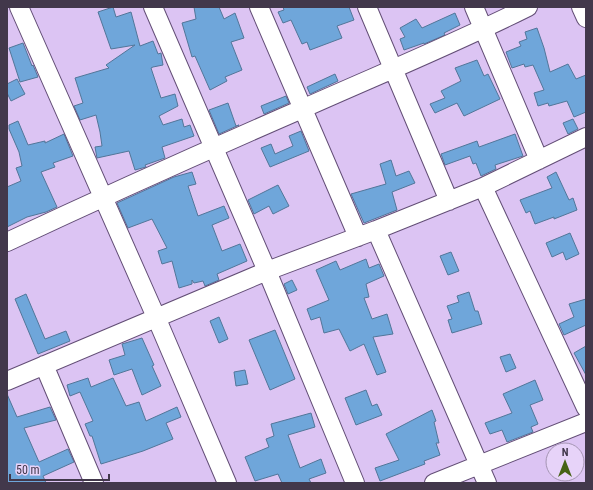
<svg xmlns="http://www.w3.org/2000/svg" width="593" height="490" viewBox="0 0 593 490" font-family="'Roboto Condensed',sans-serif">
  <style>
    .building { fill: #6fa6da; stroke: #527699 }
    .lines { fill: none; stroke-linecap: round; stroke-linejoin: round }
    .minor-casing { stroke: #634e76; stroke-width: 20 }
    .minor { stroke: #fff; stroke-width: 18 }
  </style>
  <rect width="100%" height="100%" fill="#dcc4f3"/>
  <path class="building" d="M113,7L116,17L131,12L140,46L153,41L158,54L161,53L163,65L153,67L151,68L161,98L175,94L178,106L159,116L163,125L182,119L184,127L190,125L194,136L162,147L165,158L145,165L146,167L135,170L129,151L97,158L95,147L102,146L100,132L96,115L80,120L74,106L83,103L75,78L109,68L106,65L135,45L111,49L98,12Z
    M194,7H219L224,19L235,13L244,38L231,42L242,70L225,77L227,81L210,90L195,56L192,57L182,23L196,19Z
    M283,7H349L354,20L337,26L342,38L310,50L307,42L302,44L291,20L283,23L278,12L284,10Z
    M455,13L460,25L444,33L445,35L424,44V43L404,50L400,39L405,37L400,28L416,19L422,28Z
    M537,28L544,48L550,72L568,64L576,79L586,75V112L574,117L567,101L549,106L548,103L538,106L534,93L544,90L533,65L525,67L524,64L512,68L506,52L521,46L519,42L527,39L525,32Z
    M23,43L32,66L33,65L38,77L20,82L9,48Z
    M477,60L484,76L488,74L500,99L464,116L457,103L435,113L430,104L445,98L441,91L461,81L455,68Z
    M335,74L338,81L310,94L307,87Z
    M17,79L25,94L11,101L7,93V84Z
    M286,96L289,103L264,114L261,106Z
    M228,103L236,126L239,125L219,134L209,110Z
    M573,119L578,129L568,134L563,123Z
    M18,121L28,145L45,141V143L64,134L73,156L53,163L55,167L41,172L57,207L46,212L27,217L7,227V187L21,181L16,168L22,166L19,152L9,129V125Z
    M301,131L309,151L270,167L261,148L271,144L275,154L293,146L289,136Z
    M515,134L523,156L495,165L496,169L481,176L476,163L473,164L470,156L445,165L441,154L477,141L479,147Z
    M391,160L396,176L409,171L415,183L392,192L397,210L364,223L351,194L386,184L380,164Z
    M192,172L196,184L188,186L198,216L224,206L229,218L212,225L222,251L240,244L247,261L217,274L219,280L205,286L203,281L194,283L192,280V284L179,288L172,261L162,264L158,251L167,248L152,219L128,228L117,203L174,177Z
    M556,172L569,200L573,198L577,210L554,219V217L535,224L530,211L526,213L520,200L552,188L547,177Z
    M278,185L289,206L273,214L269,206L254,214L248,200Z
    M570,233L579,254L566,260L563,252L552,257L546,243Z
    M451,252L459,271L448,275L440,256Z
    M366,259L369,268L379,264L384,276L366,284L369,297L364,298L372,319L387,314L393,334L373,337L386,372L377,375L364,344L350,351L339,329L324,333L320,317L311,320L307,309L329,300L316,270L336,261L340,270Z
    M292,280L297,290L288,294L284,284Z
    M469,292L475,311H478L482,324L452,333L448,320L452,319L447,306L459,302L457,296Z
    M26,294L45,339L66,331L70,341L38,354L15,299Z
    M586,299V325L564,335L559,324L574,317L569,304Z
    M219,317L228,339L219,343L210,321Z
    M275,330L295,379L270,390L249,340Z
    M142,338L154,365L152,366L161,386L142,395L132,369L114,375L109,360L125,355L122,344Z
    M586,346V375L574,353Z
    M510,354L516,368L506,372L500,357Z
    M245,370L248,384L236,386L234,372Z
    M88,378L91,387L113,378L126,406L139,402L146,421L177,407L181,417L166,423L173,439L143,451L101,464L92,436H90L85,424L93,421L80,392L70,396L67,385Z
    M535,380L543,400L530,405L538,424L531,427L533,432L507,442L502,430L490,434L485,423L512,413L503,394Z
    M366,390L372,406L377,404L382,415L356,425L345,398Z
    M7,394L17,417L50,407L56,420L24,428L39,462L68,449L74,462L43,476L46,483H7Z
    M432,410L436,421L434,422L439,443H436L440,455L424,461L425,464L380,481L375,468L399,460L386,434Z
    M311,413L315,427L288,435L300,468L321,459L326,473L309,479L311,483H282L278,474L255,481L245,457L269,447L266,439L274,436L271,424Z"/>
  <g class="lines">
    <defs>
      <path id="minor" d="M19,7L156,317L227,483
        M153,7L267,271L355,483
        M259,7L358,237
        M367,7L449,201
        M474,7L539,160
        M581,7L586,18
        M483,187L586,408
        M376,230L487,483
        M7,242C105,196 203,152 302,109C378,75 454,44 528,7
        M44,365L94,483
        M7,381L267,271L376,230L483,187L586,137
        M434,483L586,422"/>
    </defs>
    <use href="#minor" class="minor-casing"/>
    <use href="#minor" class="minor"/>
  </g>
  <rect width="593" height="490" fill="none" stroke="#42384b" stroke-width="16"/>
  <g transform="translate(565 462)"><circle r="19" fill="#e7d3f9" stroke="#a595b3"/>
  <path d="M0-3L7 15L0 10L-7 15Z" fill="#466315"/>
  <text y="-6" font-size="11" font-weight="bold" text-anchor="middle" fill="#42384b">N</text>
  </g>
  <path d="M10 474v6h99v-6" fill="none" stroke="#42384b" stroke-width="2"/>
  <text x="16" y="474" font-size="12" fill="#42384b" stroke="#e7d3f9" stroke-width="3" paint-order="stroke">50 m</text>
</svg>
